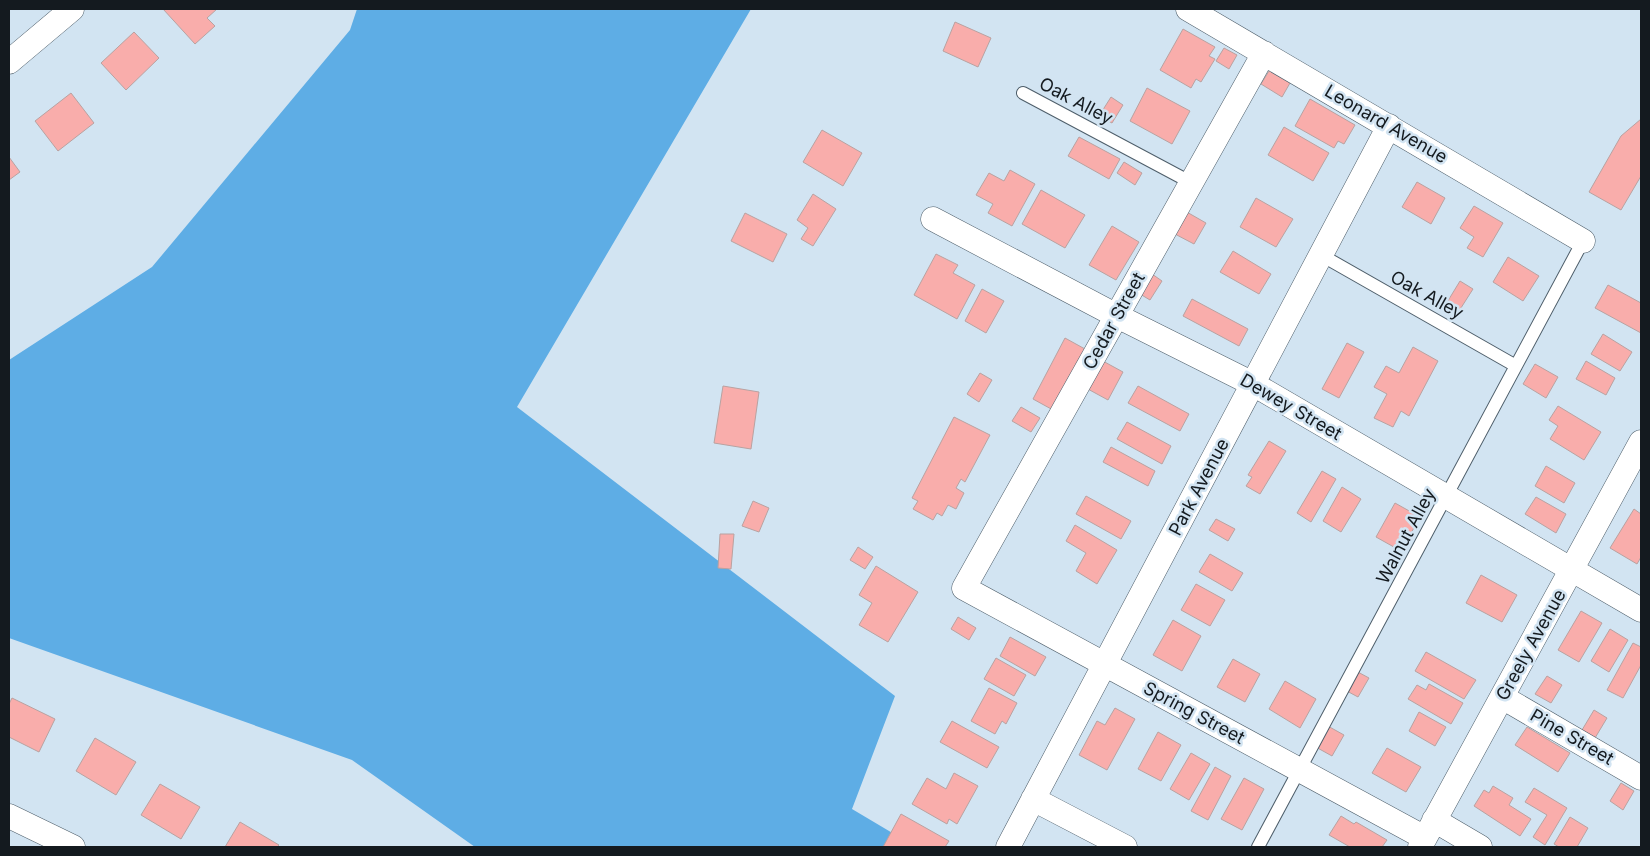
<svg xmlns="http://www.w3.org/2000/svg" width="1650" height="856" viewBox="0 0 1650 856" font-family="Inter,sans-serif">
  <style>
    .forest { fill: #5eade5 }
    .building { fill: #f9adab; stroke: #b9a2a1 }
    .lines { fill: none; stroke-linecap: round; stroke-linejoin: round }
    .service-casing { stroke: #4e5e6a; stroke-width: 14 }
    .minor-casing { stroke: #4e5e6a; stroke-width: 25 }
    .service { stroke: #fff; stroke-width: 12 }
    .minor { stroke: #fff; stroke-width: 24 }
    .labels { text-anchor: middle; stroke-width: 5; stroke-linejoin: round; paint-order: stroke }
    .street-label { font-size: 18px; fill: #141a1f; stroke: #d2e4f2 }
  </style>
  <rect width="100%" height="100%" fill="#d2e4f2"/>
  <path class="forest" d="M357,9H751L517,407L895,696L852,809L916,847H475L352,760L9,638V360L152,267L350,30Z"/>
  <path class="building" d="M163,9H217L207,18L215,26L195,44Z
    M955,22L991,38L978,67L943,51Z
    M1183,29L1215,47L1209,56L1215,59L1201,82L1196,79L1191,88L1160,70Z
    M134,32L159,58L126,90L101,63Z
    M1224,48L1237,55L1229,69L1216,61Z
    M1269,71L1290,83L1282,97L1261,84Z
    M1147,88L1190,111L1172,144L1130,121Z
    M71,93L94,123L58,151L35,121Z
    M1111,97L1123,105L1112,123L1099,116Z
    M1310,99L1355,125L1344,144L1338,141L1334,148L1295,126Z
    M1641,119V176L1621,210L1589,192L1621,136Z
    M1284,127L1329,153L1313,181L1268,155Z
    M822,130L862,153L843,186L803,162Z
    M1079,137L1120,159L1109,179L1068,156Z
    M9,157L20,172L9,180Z
    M1124,162L1142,173L1135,185L1117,173Z
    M1010,170L1035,184L1012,226L988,213L993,204L976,195L989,173L1004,181Z
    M1417,182L1445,198L1431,224L1402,207Z
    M1041,190L1085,215L1065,248L1022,224Z
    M813,194L836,209L813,246L801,239L808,228L797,220Z
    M1256,198L1293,219L1276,247L1240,227Z
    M1474,206L1503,223L1483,257L1467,248L1474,237L1460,228Z
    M1185,211L1206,223L1194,244L1173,233Z
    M745,213L787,234L773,262L731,241Z
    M1112,226L1139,242L1116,280L1089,265Z
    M1233,251L1271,274L1259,294L1220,272Z
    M936,254L958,265L953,273L975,285L957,319L914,295Z
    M1508,257L1539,276L1523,301L1493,282Z
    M1152,274L1162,281L1150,300L1140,294Z
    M1460,281L1473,289L1459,311L1446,304Z
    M1608,285L1641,303V333L1595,308Z
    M982,289L1004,301L986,333L965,321Z
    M1192,299L1248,329L1239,346L1183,316Z
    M1603,334L1632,352L1620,371L1591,354Z
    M1065,338L1085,349L1053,410L1033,399Z
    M1347,343L1364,352L1339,398L1322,389Z
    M1413,347L1438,361L1409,416L1401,411L1393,427L1374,418L1387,394L1374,387L1386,366L1399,373Z
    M1101,360L1123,372L1108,400L1086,388Z
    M1586,361L1615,378L1606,395L1576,379Z
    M1535,364L1558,377L1546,398L1523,384Z
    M980,373L992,380L979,402L967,394Z
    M723,386L759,392L751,449L714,443Z
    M1138,386L1189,414L1180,431L1128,403Z
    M1558,406L1601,432L1584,460L1550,439L1558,426L1549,420Z
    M1021,407L1040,418L1031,432L1012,421Z
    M954,417L990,435L965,482L961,479L956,488L964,493L956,509L948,505L942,516L937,513L933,520L913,509L918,501L912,498Z
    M1127,422L1171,446L1162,464L1117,439Z
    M1269,441L1286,451L1260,494L1246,486L1252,477L1248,475Z
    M1111,447L1155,471L1148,486L1103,462Z
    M1546,466L1575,483L1564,503L1535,486Z
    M1322,471L1336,479L1311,522L1297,513Z
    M1342,487L1361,499L1341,532L1323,521Z
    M1086,496L1131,521L1121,539L1076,514Z
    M1536,497L1566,514L1556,533L1525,514Z
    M753,501L769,508L759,532L742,526Z
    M1395,503L1420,517L1401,551L1376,537Z
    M1634,509L1641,514V557L1637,564L1610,548Z
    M1216,519L1235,529L1228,541L1209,530Z
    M1075,525L1117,550L1097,584L1076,571L1086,553L1066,541Z
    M720,534H734L731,569L718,568Z
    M858,547L873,557L865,569L850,560Z
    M1210,554L1243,573L1232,591L1199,572Z
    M876,566L918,592L888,642L859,625L872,603L859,595Z
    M1481,575L1517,595L1502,622L1466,603Z
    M1196,584L1225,600L1210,626L1181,610Z
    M1581,611L1602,623L1579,662L1558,650Z
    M958,617L976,628L969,640L951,629Z
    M1173,620L1201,636L1182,671L1153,655Z
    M1610,629L1628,640L1609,672L1591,661Z
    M1010,637L1046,657L1035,676L1000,656Z
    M1633,643L1641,647V665L1623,698L1607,690Z
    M1426,652L1476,680L1464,699L1415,671Z
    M996,658L1026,675L1014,696L984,679Z
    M1233,659L1260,674L1245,702L1217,687Z
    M1356,671L1369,678L1358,697L1345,690Z
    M1547,676L1562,685L1551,703L1535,694Z
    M1285,681L1316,699L1300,728L1269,709Z
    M1429,684L1463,703L1451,724L1408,699L1417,685L1426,690Z
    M989,688L1017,703L1006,724L1002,721L995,734L971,721Z
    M12,698L55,719L39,752L9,737V704Z
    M1115,708L1135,719L1107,770L1079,755L1097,721L1105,725Z
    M1594,710L1607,718L1595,738L1582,730Z
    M1419,712L1446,727L1435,746L1409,731Z
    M952,721L999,747L987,768L940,742Z
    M1326,725L1344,735L1332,756L1314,746Z
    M1527,727L1570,753L1558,772L1515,745Z
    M1158,732L1181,745L1161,781L1138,769Z
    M95,738L136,762L116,795L76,771Z
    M1387,748L1421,767L1406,792L1372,773Z
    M1191,753L1210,764L1189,800L1170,789Z
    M1215,767L1231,776L1208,820L1191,811Z
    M954,773L978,786L957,824L949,819L947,824L912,804L927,778L946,789Z
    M1244,778L1264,789L1242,830L1221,819Z
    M1621,783L1634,791L1623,810L1610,801Z
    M160,784L200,807L181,839L141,815Z
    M1493,786L1513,798L1509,805L1531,819L1520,836L1474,806L1484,790L1489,793Z
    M1534,788L1567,808L1545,845L1533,837L1547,815L1525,802Z
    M901,814L949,841L945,847H883Z
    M1341,816L1354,824L1356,822L1387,840L1382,847H1350L1329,835Z
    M1570,817L1588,828L1577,847H1559L1554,844Z
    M240,822L279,845L277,847H225Z"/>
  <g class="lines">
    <defs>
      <path id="service" d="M1023,93L1192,183
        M1321,255L1516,366
        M1258,847L1583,241"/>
      <path id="minor" d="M1188,9L1583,241
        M1264,53L964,588L1425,838
        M9,62L72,9
        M933,219L1117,316L1253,384L1641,610
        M1502,697L1641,778
        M1033,799L1125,847
        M9,816L73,847
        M1434,820L1480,847
        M1008,847L1389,126
        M1420,847L1641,442"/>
    </defs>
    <use href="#service" class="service-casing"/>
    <use href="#minor" class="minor-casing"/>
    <use href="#service" class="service"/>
    <use href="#minor" class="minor"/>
  </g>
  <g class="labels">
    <g class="street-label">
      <text transform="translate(1076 101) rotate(28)" y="6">Oak Alley</text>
      <text transform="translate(1386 124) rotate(30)" y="6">Leonard Avenue</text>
      <text transform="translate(1427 295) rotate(29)" y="6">Oak Alley</text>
      <text transform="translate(1114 321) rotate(-61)" y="6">Cedar Street</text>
      <text transform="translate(1291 407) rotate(30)" y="6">Dewey Street</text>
      <text transform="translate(1199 487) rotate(-62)" y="6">Park Avenue</text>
      <text transform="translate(1406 536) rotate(-62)" y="6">Walnut Alley</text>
      <text transform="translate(1531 645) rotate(-61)" y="6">Greely Avenue</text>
      <text transform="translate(1194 713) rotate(28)" y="6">Spring Street</text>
      <text transform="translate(1572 737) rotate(30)" y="6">Pine Street</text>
    </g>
  </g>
  <rect width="1650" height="856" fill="none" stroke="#141a1f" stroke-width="20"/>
</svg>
